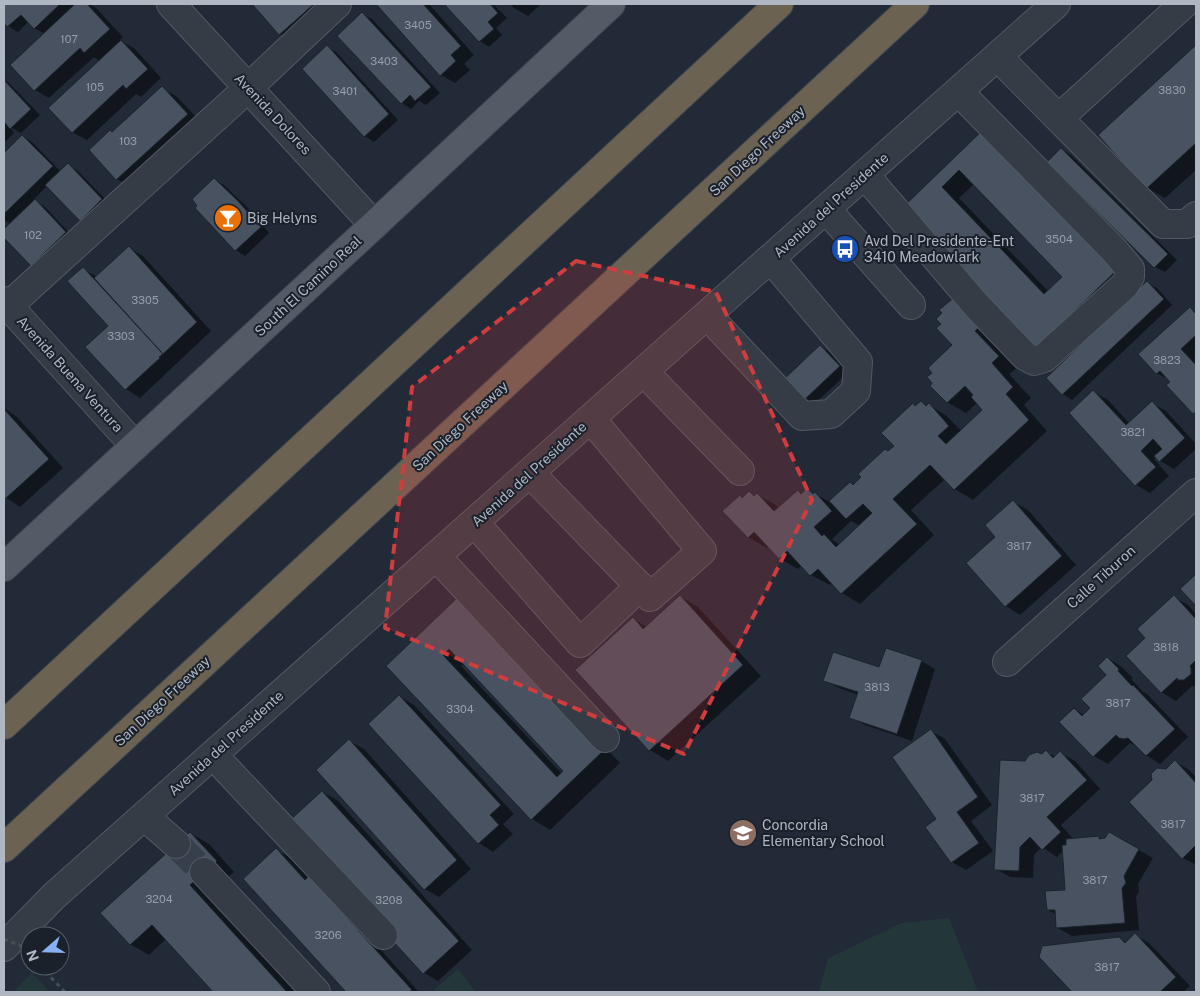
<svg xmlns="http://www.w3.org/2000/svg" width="1200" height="996" viewBox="0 0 1200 996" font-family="'Public Sans',sans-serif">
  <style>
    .green { fill: #243738 }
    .shadow { fill: #0007; fill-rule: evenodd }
    .building { fill: #485260; stroke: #1c232d; fill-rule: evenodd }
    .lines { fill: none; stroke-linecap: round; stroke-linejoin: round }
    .minor-tunnel { stroke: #363f4b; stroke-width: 28; stroke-dasharray: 28 14; stroke-linecap: butt }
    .minor-casing { stroke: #525a64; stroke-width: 30 }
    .major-casing { stroke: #3e4550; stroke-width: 30 }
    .highway-casing { stroke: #3f4751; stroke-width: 30 }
    .path { stroke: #415254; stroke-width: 3; stroke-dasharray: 4 4; stroke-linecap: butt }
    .minor { stroke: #353c46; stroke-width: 28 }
    .major { stroke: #535b67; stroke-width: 28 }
    .highway { stroke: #6c6252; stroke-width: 28 }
    .path-bridge { stroke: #415254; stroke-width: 3; stroke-dasharray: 4 4; stroke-linecap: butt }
    .marked { fill: #d03d3f; fill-opacity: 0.2; stroke: #d03d3f; stroke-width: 4; stroke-dasharray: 10 6; stroke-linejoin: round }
    .labels { text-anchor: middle; stroke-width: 4; stroke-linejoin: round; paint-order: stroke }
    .number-label { font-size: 11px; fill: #959eaa }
    .street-label { font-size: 14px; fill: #afb7c3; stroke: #1a212b }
    .poi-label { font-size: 14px; fill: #afb7c3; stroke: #1a212b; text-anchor: start }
  </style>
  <rect width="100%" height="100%" fill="#212a36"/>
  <path class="green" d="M949,918L978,992H819L828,958L902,923Z
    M458,969L476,992H432Z
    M32,973L50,992H13Z"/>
  <path class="shadow" d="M4,4H72L75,6L77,4H89L96,8L123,37L120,40L135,49L161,78L141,97L136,94L87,140L72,132L100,61L94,57L49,98L35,90L11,65L45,34L34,28L29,21L18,32L8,26L4,21Z
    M253,4H337L294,42L280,34Z
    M377,4H429L474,55L464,64L470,70L455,83L441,75Z
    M445,4H493L507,18L496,28L502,35L489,47L480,41Z
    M510,4H541L528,16L514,8Z
    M362,14L372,19L440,93L426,105L419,101L411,109L402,103Z
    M327,47L336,52L398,120L374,142L365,136Z
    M1196,47V170L1165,198L1147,188L1100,135Z
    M4,80L9,83L40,115L21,133L10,127L14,133L4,143Z
    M162,88L176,96L201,122L131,187L117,179L91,150L113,133Z
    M986,129L1137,279L1053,360L901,211ZM974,184L1064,277L1048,291L959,198Z
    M22,136L32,142L61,172L68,165L77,170L111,205L90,225L81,220L47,186L33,200L44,206L74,238L41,270L31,265L4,236V231L11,224L4,220V154Z
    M1062,150L1071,155L1177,260L1165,272L1155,267Z
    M214,180L224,185L248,208L269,233L245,256L236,250Z
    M129,248L143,256L211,331L140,398L126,389L87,347L110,326L83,269L97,277Z
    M1147,283L1157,288L1172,305L1072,400L1063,394L1047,378Z
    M957,296L993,342L1017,368L1009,374L1031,398L1024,405L1047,431L973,500L955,489L945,479L911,510L934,535L860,604L842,593L832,583L830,585L811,575L802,565L798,569L779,558L769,546L767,548L748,537L740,497L743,498L749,493L756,496L758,495L776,505L779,509L798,491L803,494L807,490L830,502L850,483L854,485L896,446L913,405L916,407L921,402L928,406L929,405L947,416L961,431L984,410L977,403L966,413L947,402L954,346L942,324ZM851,521L860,526L840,545L834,541L832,539Z
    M1190,309L1196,312V356L1194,357L1196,359V415L1168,385L1172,382L1157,373Z
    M821,347L830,352L849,372L812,406L803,401Z
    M1094,392L1108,400L1130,424L1152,403L1166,411L1196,444V449L1174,469L1160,461L1157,457L1154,459L1169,476L1150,493L1136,485Z
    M4,408L17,417L63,468L20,507L4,496Z
    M1014,502L1028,510L1076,565L1020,615L1006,606L997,537Z
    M680,596L698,607L761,676L668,761L650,750L633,619L647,627Z
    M1174,597L1188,605L1196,614V687L1192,686L1176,701L1161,692L1146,638Z
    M476,610L620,763L550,830L532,819L387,666ZM464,663L565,771L562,774L461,666Z
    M1108,658L1122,667L1133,678L1131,679L1143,692L1147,694L1188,737L1160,764L1146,755L1138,746L1130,743L1108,764L1094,756L1074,709L1084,715L1092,708L1108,675Z
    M921,661L935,669L912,741L865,725L851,717L858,695L839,688L824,680Z
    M399,696L414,705L514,814L503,824L513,834L493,852L479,843L370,724Z
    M931,731L945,739L992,805L971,821L993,851L966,870L952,862L938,819Z
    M349,741L364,749L471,869L439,897L425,889Z
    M1046,752L1056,757L1061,753L1075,761L1100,789L1061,825L1074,840L1099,838L1103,840L1106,839L1109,833L1153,858L1138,884L1139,892L1136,896L1139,930L1072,936L1058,928L1057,915L1048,910L1067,891L1063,851L1057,857L1042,847L1034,855L1033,878L1010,877L996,869L1026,763L1043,755Z
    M1175,761L1189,770L1196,777V865L1183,858L1166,770Z
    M322,792L337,800L472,950L438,981L424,973Z
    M190,833L209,844L234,872L208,896L295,992H215L166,939L149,955L130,944Z
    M276,850L291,858L309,878L323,886L419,992H348L245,879Z
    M1135,935L1149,943L1190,986L1183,992H1074L1040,957L1119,938L1127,943Z"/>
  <path class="building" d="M4,4H60L34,29L21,15L7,27L4,23Z
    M75,4H87L110,29L84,53L80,48L34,91L10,65Z
    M252,4H314L279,35Z
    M376,4H423L461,46L451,55L456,61L440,76Z
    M444,4H490L498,13L488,22L494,29L479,42Z
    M362,12L431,87L415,101L410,95L401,104L337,36Z
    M121,40L148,69L126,89L123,85L72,133L48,108Z
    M327,45L389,114L364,137L302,69Z
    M1196,45V143L1146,189L1098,135Z
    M4,80L31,109L10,129L4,122Z
    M162,86L188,114L116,180L89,150L110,130L112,132Z
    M986,127L1120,267L1033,351L899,211ZM959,170L1062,277L1044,294L942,187Z
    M22,135L53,166L4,214V153Z
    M1061,148L1168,254L1154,268L1047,162Z
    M68,163L102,199L80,221L45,185Z
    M214,178L238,201L261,227L235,251L195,208L197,206L192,199Z
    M35,199L66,232L31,266L4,238V229Z
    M129,246L197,322L163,354L94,278Z
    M83,267L163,354L159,357L160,358L125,390L85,347L108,326L67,281Z
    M1147,281L1164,299L1062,395L1046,378Z
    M957,295L983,323L975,331L999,356L992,363L1013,387L1006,394L1029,420L954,490L930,465L893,499L917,524L841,594L818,569L810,576L787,551L779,559L754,532L748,538L722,511L740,495L742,498L749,491L754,496L757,493L774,511L798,490L801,494L807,488L813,494L815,492L832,511L814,527L822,536L824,534L836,547L872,513L863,504L846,519L829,501L850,482L853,485L861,477L858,474L885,449L888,451L894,446L881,433L913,403L915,406L921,401L926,406L929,403L949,426L938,436L946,444L982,410L971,397L973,395L965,386L947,403L930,386L932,383L927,377L932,373L928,368L952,345L936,328L941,324L936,319L942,313L939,310Z
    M1190,307L1196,314V335L1181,349L1196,365V412L1193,414L1166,385L1170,382L1160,371L1156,374L1138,354Z
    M820,345L840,366L802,402L782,381Z
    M1093,390L1126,425L1152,401L1185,438L1159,462L1154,456L1162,449L1153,439L1141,451L1156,467L1135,486L1069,413Z
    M4,409L49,459L5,499L4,498Z
    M1013,500L1062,556L1005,607L966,563L995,537L985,525Z
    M1196,574V606L1180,589Z
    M680,595L743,665L649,751L575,670L633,617L643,629Z
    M1174,595L1196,619V660L1190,666L1191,668V674L1184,680H1178L1177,678L1161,693L1126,656L1145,638L1137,629Z
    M457,598L602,752L531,820L386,666ZM449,649L563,771L557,777L443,655Z
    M886,648L922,660L897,734L849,718L858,692L823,681L833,652L879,667Z
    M1107,657L1119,669L1118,671L1132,686L1133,685L1175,729L1146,756L1128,738L1124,739L1119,738L1116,735L1093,757L1059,722L1074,708L1082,716L1090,708L1081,699L1106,675L1098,666Z
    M399,695L501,805L490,815L499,825L478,844L368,724Z
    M931,729L978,797L957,812L979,843L951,863L925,827L936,819L892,757Z
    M349,739L457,860L424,890L316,770Z
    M1046,750L1053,758L1060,751L1087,780L1047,817L1061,832L1042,850L1030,837L1020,847L1019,871L994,870L1000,760L1025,761L1029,755L1037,752L1042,754Z
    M1175,760L1196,783V845L1182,859L1129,802L1152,780L1151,774L1157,768L1166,769Z
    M322,791L459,941L423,974L318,859L288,822Z
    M190,832L217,861L190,885L287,992H213L152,925L130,945L100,913Z
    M1109,832L1139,849L1124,876L1126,883L1122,888L1125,923L1056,928L1055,910H1047L1045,891L1065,890L1062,845H1066V839L1099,836V839L1105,838Z
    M276,848L305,880L309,876L412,990L409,992H346L243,879Z
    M1135,933L1176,977L1160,992H1072L1039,957L1042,946L1119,937L1125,943Z"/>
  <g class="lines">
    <path class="minor-tunnel" d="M176,844L204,872"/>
    <defs>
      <path id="minor" d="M171,4L374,225
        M998,57L1163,224H1187L1196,216
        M1059,118L1184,4
        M865,175L977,306L1025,356L1034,361L1044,358L1124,286L1130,277V269L1113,249L959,92
        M826,209L911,305
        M4,301L135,446
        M4,310L248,88L337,4
        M707,315L802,416L831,414L856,391L858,362L771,259
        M644,372L740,471
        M530,473L650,597L702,551L591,419
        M474,522L580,643L640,586
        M436,556L605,738
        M1007,662L1196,493
        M213,755L383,935
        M144,816L176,844
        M204,872L316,992
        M4,947L54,896L1056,4"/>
      <path id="major" d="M4,567L374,225L611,4"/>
      <path id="highway" d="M4,725L779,4
        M4,848L915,4"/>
    </defs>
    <use href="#minor" class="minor-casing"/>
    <use href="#major" class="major-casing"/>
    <use href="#highway" class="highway-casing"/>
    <path class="path" d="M40,966L65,992"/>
    <use href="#minor" class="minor"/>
    <use href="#major" class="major"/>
    <use href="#highway" class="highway"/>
    <path class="path-bridge" d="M4,939L21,946L30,955"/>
  </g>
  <path class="marked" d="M576,261L716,292L812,500L684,754L385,628L412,387Z"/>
  <defs>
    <symbol id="bar-disc" viewBox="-11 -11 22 22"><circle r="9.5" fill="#e8710a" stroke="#1a212b"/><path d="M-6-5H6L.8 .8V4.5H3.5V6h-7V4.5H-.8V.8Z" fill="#fff"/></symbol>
    <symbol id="bus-disc" viewBox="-11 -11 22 22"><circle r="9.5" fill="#1a4fb4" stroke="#1a212b"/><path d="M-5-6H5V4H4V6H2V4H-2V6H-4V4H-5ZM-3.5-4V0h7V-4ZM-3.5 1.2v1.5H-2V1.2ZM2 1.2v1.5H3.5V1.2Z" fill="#fff"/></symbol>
    <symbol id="school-disc" viewBox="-11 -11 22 22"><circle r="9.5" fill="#8d6e63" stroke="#1a212b"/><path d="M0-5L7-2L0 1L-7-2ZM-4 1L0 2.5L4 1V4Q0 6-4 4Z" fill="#fff"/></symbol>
  </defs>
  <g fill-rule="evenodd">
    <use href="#bar-disc" x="212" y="202" width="32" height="32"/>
    <use href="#bus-disc" x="829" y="233" width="32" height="32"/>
    <use href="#school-disc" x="727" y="817" width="32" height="32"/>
  </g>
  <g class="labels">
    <g class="number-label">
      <text x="418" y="29">3405</text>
      <text x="69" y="43">107</text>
      <text x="384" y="65">3403</text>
      <text x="95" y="91">105</text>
      <text x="1172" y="94">3830</text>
      <text x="345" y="95">3401</text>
      <text x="128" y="145">103</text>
      <text x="33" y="239">102</text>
      <text x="1059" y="243">3504</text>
      <text x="145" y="304">3305</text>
      <text x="121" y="340">3303</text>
      <text x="1167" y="364">3823</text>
      <text x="1133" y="436">3821</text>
      <text x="1019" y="550">3817</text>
      <text x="1166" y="651">3818</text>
      <text x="877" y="691">3813</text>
      <text x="1118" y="707">3817</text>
      <text x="460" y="713">3304</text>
      <text x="1032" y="802">3817</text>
      <text x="1173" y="828">3817</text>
      <text x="1095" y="884">3817</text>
      <text x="159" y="903">3204</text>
      <text x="389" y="904">3208</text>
      <text x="328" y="939">3206</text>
      <text x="1107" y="971">3817</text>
    </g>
    <g class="street-label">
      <text transform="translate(273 114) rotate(47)" y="5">Avenida Dolores</text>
      <text transform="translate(757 151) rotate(-43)" y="5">San Diego Freeway</text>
      <text transform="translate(831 205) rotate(-42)" y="5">Avenida del Presidente</text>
      <text transform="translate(308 286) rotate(-43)" y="5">South El Camino Real</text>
      <text transform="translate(70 374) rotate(48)" y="5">Avenida Buena Ventura</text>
      <text transform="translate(460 426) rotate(-43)" y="5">San Diego Freeway</text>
      <text transform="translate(529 474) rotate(-42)" y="5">Avenida del Presidente</text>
      <text transform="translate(1101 577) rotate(-42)" y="5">Calle Tiburon</text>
      <text transform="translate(162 701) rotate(-43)" y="5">San Diego Freeway</text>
      <text transform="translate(226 743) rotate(-42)" y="5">Avenida del Presidente</text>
    </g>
    <g class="poi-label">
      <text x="247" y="223">Big Helyns</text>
      <text x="864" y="246">Avd Del Presidente-Ent<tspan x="864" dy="16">3410 Meadowlark</tspan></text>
      <text x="762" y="830">Concordia<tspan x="762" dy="16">Elementary School</tspan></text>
    </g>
  </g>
  <rect width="1200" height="996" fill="none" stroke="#afb7c3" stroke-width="10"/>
  <g transform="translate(45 951) rotate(250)"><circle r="24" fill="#1a212b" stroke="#565d68"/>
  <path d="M0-4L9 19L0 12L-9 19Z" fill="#87b1f0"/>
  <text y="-8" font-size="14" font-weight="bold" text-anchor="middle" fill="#afb7c3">N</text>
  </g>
</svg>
